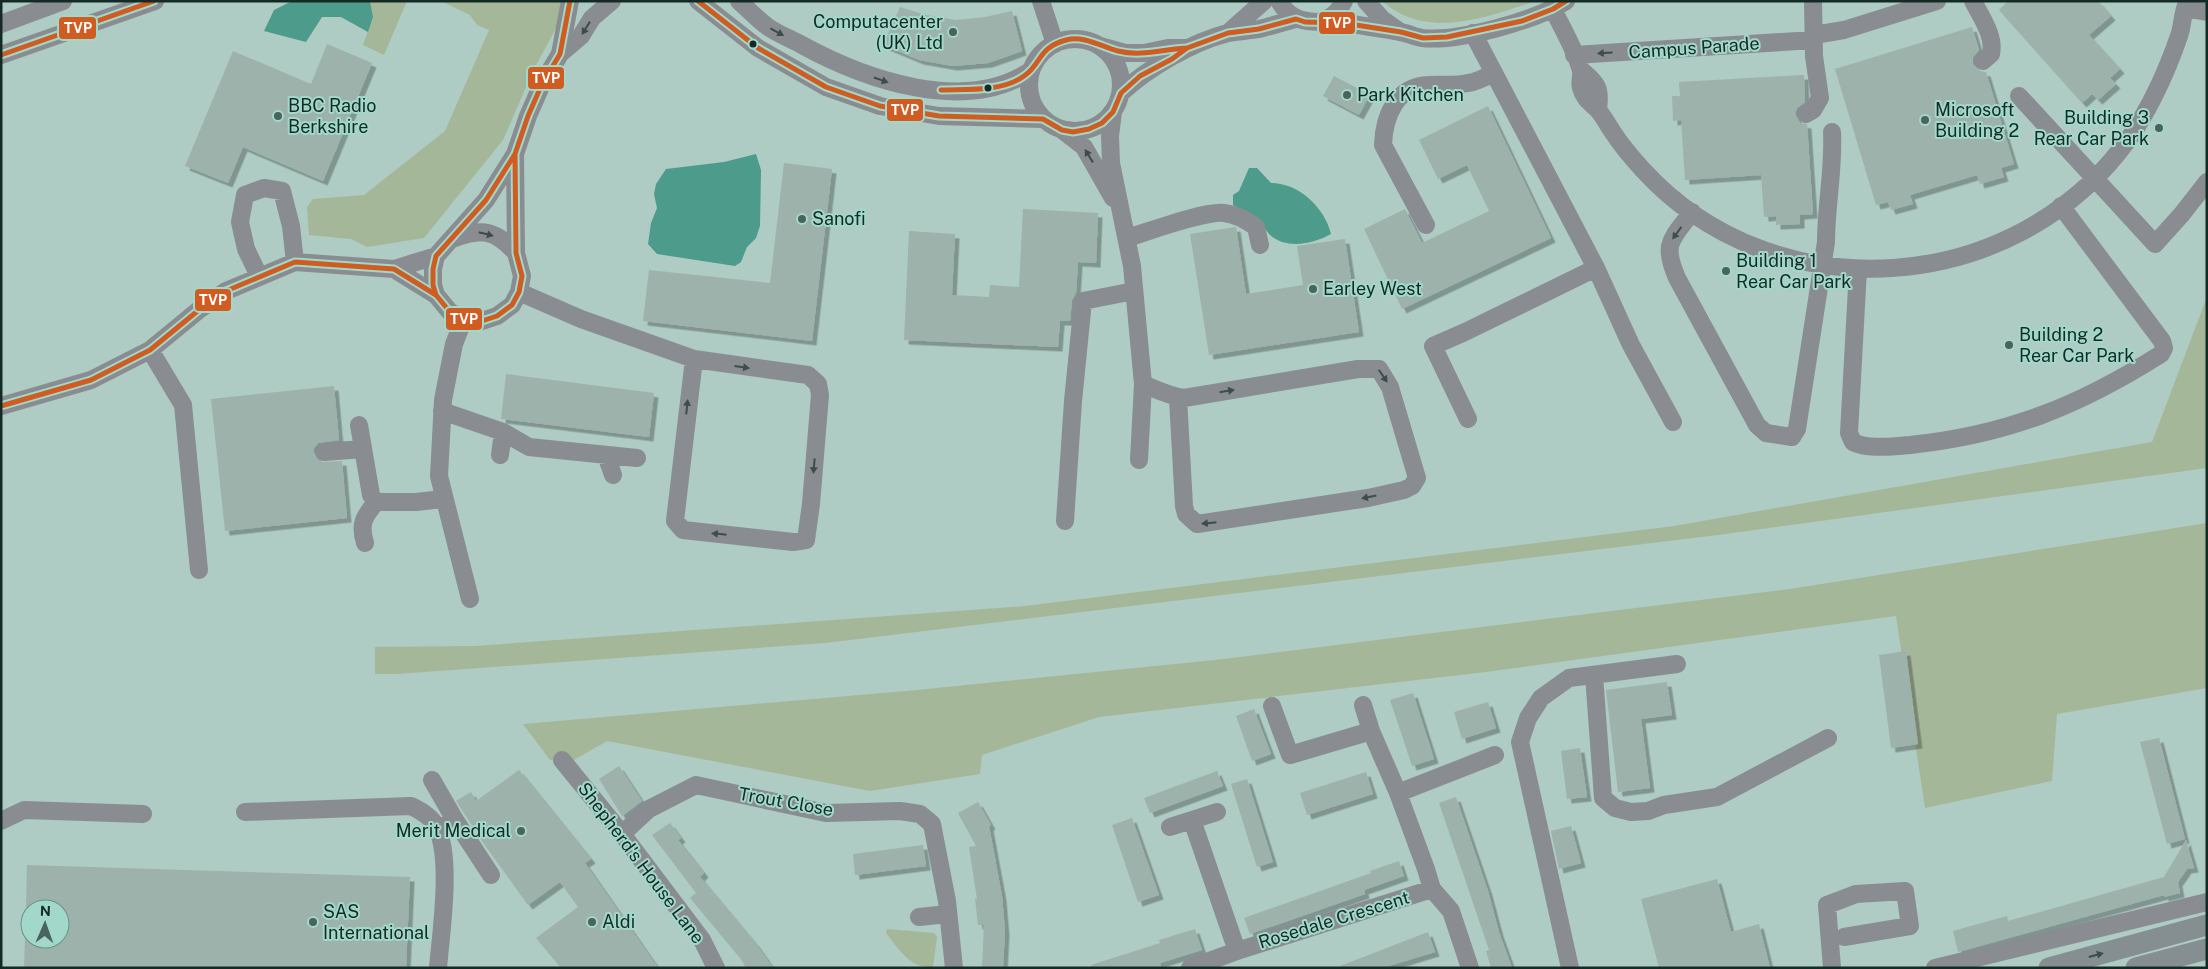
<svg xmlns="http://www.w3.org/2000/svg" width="2208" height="969" viewBox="0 0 2208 969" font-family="'Public Sans',sans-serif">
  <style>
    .green { fill: #a5b799 }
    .water { fill: #4c9b8b }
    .building { fill: #9db2aa; filter: url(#shadow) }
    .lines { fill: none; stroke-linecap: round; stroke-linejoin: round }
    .minor { stroke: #898c90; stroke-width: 18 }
    .major { stroke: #858f91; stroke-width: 21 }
    .bus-1-casing { stroke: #a1d8ca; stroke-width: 9 }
    .bus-1 { stroke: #d15c22; stroke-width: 5 }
    .oneway { fill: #3d4d4a }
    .oneway2 { fill: #3c4e4b }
    .poi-dot { fill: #4a635d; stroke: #a1d8ca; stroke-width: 2 }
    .bus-dot { fill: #142b25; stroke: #a1d8ca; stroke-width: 2 }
    .labels { text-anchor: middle; stroke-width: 4; stroke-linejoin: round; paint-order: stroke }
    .poi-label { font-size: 18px; fill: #142b25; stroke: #a1d8ca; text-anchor: start }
    .street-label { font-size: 18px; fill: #142b25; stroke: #a1d8ca }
    .line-badge { stroke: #a1d8ca; stroke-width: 2 }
    .badge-label { font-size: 14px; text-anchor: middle; font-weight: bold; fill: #fff }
  </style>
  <defs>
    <filter id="shadow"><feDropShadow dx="4.5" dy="4.5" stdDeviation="0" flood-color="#0004"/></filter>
  </defs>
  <rect width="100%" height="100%" fill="#aecbc4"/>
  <path class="green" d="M370,1H407L384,55L363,45L373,17Z
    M441,1H565L563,15L533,71L503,140L424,238L367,247L351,239L309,235L307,207L313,199L364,195L445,131L489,30L477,25L470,15Z
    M1382,1H1536C1486,17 1427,41 1382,1Z
    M2207,297V468L1718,535L825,643L397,674H375V647L475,646L1025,606L1674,526L2152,442Z
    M2207,523V688L2057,714L2052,781L1925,808L1896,616L1486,672L1099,717L982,755L980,774L870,791L607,741L572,761L550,760L523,724L917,690L1215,660L1790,589Z
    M887,929L934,933L937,937L933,967C910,969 899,949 886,933Z"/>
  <path class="water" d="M292,1H370L373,17L368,32L341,17H322L306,42L264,31L274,10Z
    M756,154L761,170L760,226L756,238L747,247L741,262L735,266L657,254L648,244L651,223L657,208L654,194L656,184L666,169L724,162Z
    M1249,168H1257L1271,183C1299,183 1325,208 1331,234C1313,244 1286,250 1269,234C1266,231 1265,227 1262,225C1254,217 1243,211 1233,205V195L1239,191Z"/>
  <path class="building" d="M2008,1H2098L2111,16L2089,35L2120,69L2110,78L2116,84L2098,100L2092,94L2082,103L1999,10Z
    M900,7L926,15L956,20L985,17L1012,11L1022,51L988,63L953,66L919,60L883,45Z
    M1972,27L1979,50L1973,57V64L1979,71L1986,72L2014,164L2001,168L2004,177L1980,184L1977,175L1910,195L1913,204L1891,210L1888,202L1876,205L1835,69Z
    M327,44L372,63L323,181L243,147L228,183L185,166L233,51L311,84Z
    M1804,75L1805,102L1797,108L1795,114L1800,123L1807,124L1813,214L1800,215V224L1776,225V216L1764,217L1761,175L1685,180L1681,120L1673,121L1672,96H1680L1679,82Z
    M1334,76L1370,95L1359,115L1323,96Z
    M1488,106L1551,238L1402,309L1364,229L1405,209L1422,243L1489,211L1467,165L1438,179L1419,140Z
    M784,163L832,169L812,341L643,321L649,270L770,283Z
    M1023,209L1098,213L1096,263L1078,262L1076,293L1072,300L1070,321H1060L1058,347L904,340L909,231L955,234L952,295L989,297L990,285L1019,287Z
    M1236,227L1246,294L1303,285L1297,246L1345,239L1359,332L1209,355L1190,234Z
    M506,374L654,393L649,437L501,419Z
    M334,386L339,440L318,443L314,448V453L320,462L342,461L347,518L225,531L211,399Z
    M1906,651L1918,744L1891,748L1879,655Z
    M1667,682L1672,715L1641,719L1650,788L1618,792L1606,690Z
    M1413,693L1434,759L1412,766L1390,700Z
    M1488,702L1496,728L1462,739L1454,712Z
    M1254,709L1271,754L1252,761L1236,716Z
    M2159,738L2185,839L2167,844L2140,742Z
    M1580,748L1587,797L1567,799L1561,751Z
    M619,766L642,801L622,816L599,779Z
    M519,770L591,859L585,863L658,968H561L536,938L578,907L560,882L528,905L484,844L456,801L471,792L476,801Z
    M1217,771L1223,786L1150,813L1144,798Z
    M1366,772L1373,794L1307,815L1300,793Z
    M1247,779L1273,862L1257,867L1231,784Z
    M1456,797L1488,891L1499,932L1512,968H1491L1486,951L1489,950L1439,803Z
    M978,802L991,825L989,826L1002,896L1005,931L1003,968H982L984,925H978L975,899H977L969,847L976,846L958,813Z
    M1132,818L1159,895L1138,902L1112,825Z
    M670,823L681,838L678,840L704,873L700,877L756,944L773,968H746L740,958L690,898L696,893L652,835Z
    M1571,826L1581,863L1559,869L1551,831Z
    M2186,840L2194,868L2187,869L2178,882L2180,893L2164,897V895L1958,952L1953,931L2007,916L2008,921L2164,877Z
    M923,845L926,866L855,875L853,854Z
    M1399,861L1404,876L1364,890L1365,894L1250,934L1244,918L1371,873L1370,871Z
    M27,865L410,877L406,968H24L25,939H60V909H26Z
    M1717,879L1731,932L1759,924L1770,968H1659L1641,899Z
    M1195,929L1202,950L1160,963L1161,968H1092L1091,965L1160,943L1159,940Z
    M1428,932L1435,952L1382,968H1340V966Z"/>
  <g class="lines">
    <path class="minor" d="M698,1L758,48L826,87L880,106L939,116L1043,119
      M739,1C749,10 758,20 768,27C778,34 791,39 802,45C864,79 965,115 1030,71
      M1041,1L1055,44
      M1279,1C1294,28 1318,20 1343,23C1362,25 1382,29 1400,32C1408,33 1415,37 1422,38C1459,42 1534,21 1566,1
      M1366,1L1382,19L1399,31
      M1973,1C1981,17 1995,36 1991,54L1983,61
      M2185,8L2207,12
      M1553,9C1561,26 1577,53 1581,71C1582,76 1579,83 1581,88C1584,99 1590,102 1597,109C1603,115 1607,124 1612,131C1621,145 1632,158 1643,170C1776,315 2017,297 2130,137C2151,106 2167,71 2179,36C2183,25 2182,12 2188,1
      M1318,22C1331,18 1338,13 1344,1
      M1,24L63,1
      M1228,33L1264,1
      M1473,33L1596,268L1631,345L1673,422
      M1814,35L1844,30L1937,1
      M1029 85a46 46 0 1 1 92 0a46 46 0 1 1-92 0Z
      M1100,46L1125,53H1144L1168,48H1187
      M560,54L581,36L592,18L612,1
      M1,55L155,1
      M1574,55L1814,40
      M1581,70C1597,83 1601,88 1598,109
      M1121,93C1148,68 1192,42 1228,33C1238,31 1249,31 1259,29C1271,26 1284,22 1296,19
      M2019,96L2155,244L2182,214L2207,182
      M1113,112L1110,136L1111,163L1132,266L1143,384L1139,460
      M1806,114L1813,110L1820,98L1814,56L1813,1
      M1062,130L1084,147L1113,198
      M515,154L516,253L522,276L519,292L512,305L497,316L482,321L464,319L450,312L436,295L433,285V269L436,256L486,200L515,154L528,116L542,84L560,54L570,1
      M1692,212C1671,240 1662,243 1677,278L1757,425L1766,433L1792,437L1797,429L1826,242C1826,205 1834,169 1832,132
      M1426,225L1383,145C1384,116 1396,86 1429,85C1442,84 1455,86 1468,83C1477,82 1486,77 1493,73
      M1127,238C1150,231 1204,211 1224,213C1236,214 1246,220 1256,227L1260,245
      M452,239C481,228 495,229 516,253
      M394,269L436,256
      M1858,269L1849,433L1853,442C1868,450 1894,446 1910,445C2007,435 2079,406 2161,354L2164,348L2162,341L2061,206
      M259,276L246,249L240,222L245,195L264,188L282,191L291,226L295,262
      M519,292L581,319L694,359L808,375L818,384L820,395L811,504L806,540L793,542L683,530L675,521L694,359
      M464,319L454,344L443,400L439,476L470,599
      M150,350L183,405L199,570
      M1143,384C1157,390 1169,396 1184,398L1358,369H1379L1390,387L1417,478L1412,486L1404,490L1368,498L1197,524L1186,514L1184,506L1178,398
      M1,406L91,380L150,350L200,309L226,291L295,262L394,269L436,295
      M442,411L503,432L529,447L637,458
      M1468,419L1433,346L1465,332L1596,268
      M359,425L371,495L376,502
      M324,452L363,449
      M500,455L503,432
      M606,455L613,475
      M1065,521L1073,401L1083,301L1134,291
      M365,543C359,523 364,517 376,502H416L443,499
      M1594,675L1603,798L1615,808L1631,812L1648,811L1664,805L1717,797L1828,738
      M1363,705L1371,731L1398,793L1495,755
      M1272,706L1290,755L1371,731
      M562,760L622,834L702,940L716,968
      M432,780L455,820L438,829
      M1398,793L1426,869L1432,889
      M245,812L411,806C422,811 432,817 437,828C452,860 441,932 438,968
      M1217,812L1192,820L1237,951
      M455,820L491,875
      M1,821L24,810L143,814
      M1170,827L1192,820
      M622,834L649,809L696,785L826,813L900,811L920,814L932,824L947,901L954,968
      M919,917L948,914
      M1190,968L1237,951L1432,889L1451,911L1470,968
      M1570,968L1520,742L1528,718L1541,698L1569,678L1677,664
      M1832,968L1827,905L1856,894L1905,891L1910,926L1844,937
      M1935,968L2207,902"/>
    <path class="major" d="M2049,968L2207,925
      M2136,968L2207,949"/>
    <defs>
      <path id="bus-1" d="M698,1L758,48L826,87L880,106L939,116L1043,119L1062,130L1073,132L1089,129L1102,123L1113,112L1121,93L1140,76L1172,59L1187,48L1228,33L1259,29L1296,19L1305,22L1343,23L1401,32L1423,38L1447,37L1522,21L1553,9L1566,1
        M1,55L154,1
        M941,90C967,89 1002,92 1024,76C1042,64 1037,48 1066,40C1084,35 1102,47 1118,51C1141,57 1164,49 1187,48
        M515,154L516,253L522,276L519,292L512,305L497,316L482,321L464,319L450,312L436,295L433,285V269L436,256L486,200Z
        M515,154L528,116L542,84L560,54L570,1
        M1,406L91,380L150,350L200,309L226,291L295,262L394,269L436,295"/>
    </defs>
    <use href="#bus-1" class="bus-1-casing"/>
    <use href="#bus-1" class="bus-1"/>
  </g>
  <defs><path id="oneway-solid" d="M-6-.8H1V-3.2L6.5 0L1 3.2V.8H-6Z" transform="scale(1.25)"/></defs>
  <g class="oneway">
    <use href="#oneway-solid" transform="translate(586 28) rotate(122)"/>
    <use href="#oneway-solid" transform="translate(777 32) rotate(29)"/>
    <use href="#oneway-solid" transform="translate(1605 53) rotate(176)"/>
    <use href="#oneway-solid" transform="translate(881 80) rotate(19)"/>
    <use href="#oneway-solid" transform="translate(1089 156) rotate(-122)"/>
    <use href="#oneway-solid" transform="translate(1677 233) rotate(126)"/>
    <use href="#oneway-solid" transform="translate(486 234) rotate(14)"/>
    <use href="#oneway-solid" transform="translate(742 367) rotate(8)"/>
    <use href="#oneway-solid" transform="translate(1383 376) rotate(56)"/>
    <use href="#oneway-solid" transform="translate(1227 391) rotate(-9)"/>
    <use href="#oneway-solid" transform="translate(687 407) rotate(-84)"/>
    <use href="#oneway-solid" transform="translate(814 466) rotate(95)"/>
    <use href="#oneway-solid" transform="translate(1369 497) rotate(169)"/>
    <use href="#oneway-solid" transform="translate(1209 523) rotate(174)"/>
    <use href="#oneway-solid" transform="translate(719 534) rotate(-174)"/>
  </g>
  <use class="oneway2" href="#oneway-solid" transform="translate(2096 955) rotate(-15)"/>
  <g class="poi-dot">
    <circle cx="953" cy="32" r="5"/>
    <circle cx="1347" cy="95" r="5"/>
    <circle cx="278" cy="116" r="5"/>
    <circle cx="1925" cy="120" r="5"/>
    <circle cx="2159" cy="128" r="5"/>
    <circle cx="802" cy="219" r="5"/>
    <circle cx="1726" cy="271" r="5"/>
    <circle cx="1313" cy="289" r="5"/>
    <circle cx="2009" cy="345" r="5"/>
    <circle cx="521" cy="831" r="5"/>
    <circle cx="313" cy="922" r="5"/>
    <circle cx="592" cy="922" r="5"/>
  </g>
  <g class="bus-dot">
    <circle cx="753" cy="44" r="4.5"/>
    <circle cx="988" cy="88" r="4.5"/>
  </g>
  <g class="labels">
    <g class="poi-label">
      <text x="943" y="28" text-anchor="end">Computacenter<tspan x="943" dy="21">(UK) Ltd</tspan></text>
      <text x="1357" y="101">Park Kitchen</text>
      <text x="288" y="112">BBC Radio<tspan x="288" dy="21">Berkshire</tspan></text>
      <text x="1935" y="116">Microsoft<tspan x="1935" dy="21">Building 2</tspan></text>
      <text x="2149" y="124" text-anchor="end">Building 3<tspan x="2149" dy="21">Rear Car Park</tspan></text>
      <text x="812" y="225">Sanofi</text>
      <text x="1736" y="267">Building 1<tspan x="1736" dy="21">Rear Car Park</tspan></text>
      <text x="1323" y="295">Earley West</text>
      <text x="2019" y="341">Building 2<tspan x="2019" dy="21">Rear Car Park</tspan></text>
      <text x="511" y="837" text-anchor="end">Merit Medical</text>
      <text x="323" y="918">SAS<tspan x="323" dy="21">International</tspan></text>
      <text x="602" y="928">Aldi</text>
    </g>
    <g class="street-label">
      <text transform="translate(1694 48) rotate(-4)" y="6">Campus Parade</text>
      <text transform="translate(786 802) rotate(10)" y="6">Trout Close</text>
      <text transform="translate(641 863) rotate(53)" y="6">Shepherd's House Lane</text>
      <text transform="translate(1334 920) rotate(-17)" y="6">Rosedale Crescent</text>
    </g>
  </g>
  <g class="line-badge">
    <rect x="1318" y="11" width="38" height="24" rx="5" fill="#d15c22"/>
    <rect x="58" y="16" width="39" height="24" rx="5" fill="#d15c22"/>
    <rect x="527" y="66" width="38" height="24" rx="5" fill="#d15c22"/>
    <rect x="886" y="98" width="38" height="24" rx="5" fill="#d15c22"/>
    <rect x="194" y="288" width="38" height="24" rx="5" fill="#d15c22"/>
    <rect x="445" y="307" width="38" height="24" rx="5" fill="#d15c22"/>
  </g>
  <g class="badge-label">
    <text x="1337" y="28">TVP</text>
    <text x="78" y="33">TVP</text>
    <text x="546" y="83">TVP</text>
    <text x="905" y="115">TVP</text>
    <text x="213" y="305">TVP</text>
    <text x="464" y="324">TVP</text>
  </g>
  <rect width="2208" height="969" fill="none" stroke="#142b25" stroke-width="5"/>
  <g transform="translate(45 924) rotate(2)"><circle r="24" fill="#a1d8ca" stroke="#699388"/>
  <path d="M0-4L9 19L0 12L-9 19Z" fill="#4a635d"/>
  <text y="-8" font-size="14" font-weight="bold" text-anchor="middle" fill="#142b25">N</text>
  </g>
</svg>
